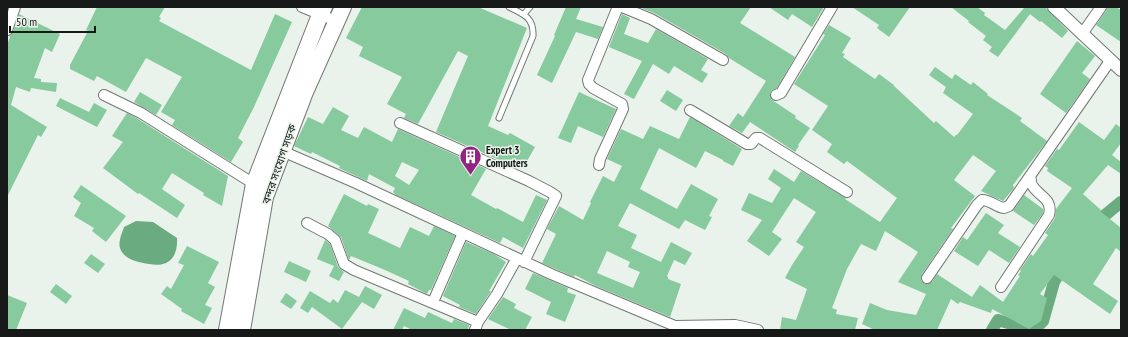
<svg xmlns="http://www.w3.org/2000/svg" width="1128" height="337" viewBox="0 0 1128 337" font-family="'PT Sans Narrow','Noto Sans Bengali',sans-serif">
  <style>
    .water { fill: #6aac80 }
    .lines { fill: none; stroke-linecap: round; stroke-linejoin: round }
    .canal { stroke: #6aac80; stroke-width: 12 }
    .building { fill: #87ca9d; fill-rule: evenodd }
    .service-casing { stroke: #717873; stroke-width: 7 }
    .minor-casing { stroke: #717873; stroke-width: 12 }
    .tertiary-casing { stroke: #717873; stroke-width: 14 }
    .trunk-casing { stroke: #717873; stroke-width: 18 }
    .service { stroke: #fff; stroke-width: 5 }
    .minor { stroke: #fff; stroke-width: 10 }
    .tertiary { stroke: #fff; stroke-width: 12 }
    .trunk { stroke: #fff; stroke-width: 16 }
    .labels { text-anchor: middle; stroke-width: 3; stroke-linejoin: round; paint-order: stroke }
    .poi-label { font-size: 11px; font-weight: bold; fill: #161917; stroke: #e9f2eb; text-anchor: start }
    .street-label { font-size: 11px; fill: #161917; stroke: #e9f2eb }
  </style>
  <rect width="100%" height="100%" fill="#e9f2eb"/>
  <path class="water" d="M136,221L153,222L177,238C178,257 169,268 149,264C138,262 124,260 120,248C118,242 122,233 124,227Z"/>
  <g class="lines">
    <path class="canal" d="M1093,225L1121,202
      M992,330L998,320L1031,330
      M1034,330L1043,321L1054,282L1065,263"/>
  </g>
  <path class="building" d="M97,7H165L159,17L161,18L159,21L251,70L275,14L292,22L254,107L238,138L243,142L231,162L172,125L175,120L161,112L182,77L146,58L126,92L97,76L94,81L70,69V65L88,31L86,30Z
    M362,7H478L527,28L488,126L508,135L510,133L535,147L523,168L517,164L515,167L436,132L468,56L458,51L418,124L404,118L406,114L387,104L402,77L359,56L363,47L346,38Z
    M566,7H581L576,19L603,27L598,39L576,32L552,83L537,75L555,36L554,35Z
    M639,7H751L740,23L795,57L777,88L771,91L770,94L772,100L796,116L795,118L810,128L798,145L799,146L795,152L750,122L742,133L729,126L738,113L743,117L766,81L729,58L726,54L654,13Z
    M769,7H824L812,27L792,14L788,20Z
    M852,7H910L889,37L877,28L879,25Z
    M951,7H977L985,13L984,15L1005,30L1024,8L1023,7H1045L1068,31L1062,38L1041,21L1040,22L1030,14L998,57L989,51L992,47L983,40L986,36L968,22L969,21Z
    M1107,7H1116L1121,10V42L1096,25L1106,11Z
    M19,14L60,34L52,52L45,48L34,78L41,79V82L57,83L56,92L31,88L30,92L16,87L11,105L47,127L41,137L38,135L7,197V45L10,37L9,36L13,32Z
    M622,14L630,18L624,34L648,43L656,29L708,59L701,70L708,74L702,83L674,66L669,74L653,64L634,99L624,94L642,61L609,47Z
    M829,25L851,38L842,53L845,54L843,57L875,79L879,74L894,85V86L934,123L936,121L954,137L956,135H957L973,114L943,93L946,87L929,75L935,67L952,79L955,74L971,85L973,82L988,94L987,95L1022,118L1020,121L1047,141L1013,185L1014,188L1003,201L981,191L996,171L973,155L954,180L975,196L951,228L953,229L922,274L921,280L926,284L932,282L937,274L972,297L980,285L1003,302L1020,276L1018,275L1021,271L1020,270L1031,254L1033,256L1048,235L1045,233L1055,218L1056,209L1072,188L1047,171L1048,168L1045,166L1057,149L1059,150L1079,122L1104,140L1116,124L1121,128V143L1112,155L1121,162V174L1108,165L1083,194L1101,210L1100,211L1121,228V252L1116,248L1093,284L1118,301L1110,314L1054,275L1040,294L1047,298L1041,321L1029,329L992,309L991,313L960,302L958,304L951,299L937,330H875L862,324L870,303L887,310L916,315L926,294L898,282L918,252L885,231L876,251L861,244L847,269L832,308L837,310L836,314L858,318L855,330H780L782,317L796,320L807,289L785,278L792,265L804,247L796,242L816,212L794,198L772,232L782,239L769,256L747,241L762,220L741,210L749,193L772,203L781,188L768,179L774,169L794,182L801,171L846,198L845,199L880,222L897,198L847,161L844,164L827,152L832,144L812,130L828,106L794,84L825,35L823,34Z
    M1077,41L1095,56L1082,73L1090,79L1066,113L1040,94Z
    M667,90L683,100L676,111L660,101Z
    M140,92L162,105L156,115L134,102Z
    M579,92L616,109L603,137L578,126L571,143L558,138Z
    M60,98L89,112L94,103L107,110L97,127L56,106Z
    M333,107L349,116L341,130L358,138L364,127L392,142L398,129L486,169L471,195L496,209L497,208L523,222L536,195L547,200L523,248L503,237L500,243L396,195L393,192L395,188L369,174L367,181L339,168L340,166L312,152L311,154L294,146L308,117L323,124ZM402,162L419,170L409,185L395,176Z
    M127,113L138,119L228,176L222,206L203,195L204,193L172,173L162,189L185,205L177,218L139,193L138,194L103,168L123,142L112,136Z
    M690,117L742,149L733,166L723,161V160L705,151L696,168L659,148L640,189L677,209L691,184L718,199L709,216L712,217L705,230L685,220L679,229L630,203L618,226L637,235L631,248L661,262L671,242L692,253L685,265L674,260L667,276L668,277V279L681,284L670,317L596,286L575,275L574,277L542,263L556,234L547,229L559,206L583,220L591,203L590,202L603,176L614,182L622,166L607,159L621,129L643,139L650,126L679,139ZM607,251L630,262L628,267L640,272L633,288L597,273Z
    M81,185L126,216L106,242L92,231L94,228L74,216L81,203L73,197Z
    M344,194L367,206L368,204L379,209L368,233L400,248L410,227L429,236L434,226L455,236L431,290H429L427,294L408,284L409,281L385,270L351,256L349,260L341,237L328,226Z
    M1024,195L1043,209V213L1034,225L1013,211Z
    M986,213L1004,225L998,233L1020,247L1009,263L989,250L978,266L954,251L963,237L967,240Z
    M325,240L330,244L338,267L344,272L339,281L329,276L334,266L317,259Z
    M466,242L494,254L506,262L489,291H491L476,314L459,307L460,305L443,296Z
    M187,246L219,262L208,283L215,287L205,305L212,308L204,324L181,311L182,309L161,294L167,286L171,289L184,265L178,263Z
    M91,254L105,264L98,273L84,263Z
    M289,261L311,271L306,282L284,272Z
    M533,273L568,288L567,292L576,295L565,322L546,314L551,302L525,289Z
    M56,284L72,296L66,304L50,292Z
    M365,286L382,295L374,309L362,302L342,329L312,307L308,313L300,308L310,291L330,303L333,299L338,303L345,290L359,297Z
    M286,293L297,301L291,309L280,302Z
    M7,295L27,303L16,330H7Z
    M503,297L516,304L514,308L532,317L525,330H511L488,319Z
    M404,308L425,318L428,312L452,323L454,319L469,325L468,330H412L404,326L402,330H393Z"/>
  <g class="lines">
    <defs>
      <path id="service" d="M524,14L530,7
        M499,118L533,36C534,18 524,14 509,7"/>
      <path id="minor" d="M302,7L336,21
        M622,7L651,19L723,60
        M7,30L15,7
        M1082,34L1101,7
        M104,95L141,113L254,184
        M776,95L781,93L832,7
        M690,110L747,144H751L756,138H760L847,192
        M400,123L529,181L550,192L556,196L524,262
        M282,151L356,183L551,274L675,326L735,325L758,330
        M599,165L600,159L623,109L622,104L593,88L589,84L588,80L617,9L620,7
        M307,223L328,234L335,240L344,264L354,270L478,322
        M927,278L977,205L982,200C991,200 996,207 1004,208L1009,206L1030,176
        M1001,287L1049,215C1053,198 1039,197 1032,185C1031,183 1031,179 1030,176L1110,61
        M433,302L463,233
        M475,330L478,322L497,294L517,258"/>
      <path id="tertiary" d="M1054,7L1121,70"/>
      <path id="trunk" d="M227,330L254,184L320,15L324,7
        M242,330L265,197L305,92L343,7"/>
    </defs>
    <use href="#service" class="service-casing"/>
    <use href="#minor" class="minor-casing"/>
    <use href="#tertiary" class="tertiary-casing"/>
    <use href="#trunk" class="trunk-casing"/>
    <use href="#service" class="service"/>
    <use href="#minor" class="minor"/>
    <use href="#tertiary" class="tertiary"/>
    <use href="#trunk" class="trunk"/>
  </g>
  <defs>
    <symbol id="building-pin" viewBox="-11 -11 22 30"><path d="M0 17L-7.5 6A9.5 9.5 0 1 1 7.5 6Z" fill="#922283" stroke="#e9f2eb"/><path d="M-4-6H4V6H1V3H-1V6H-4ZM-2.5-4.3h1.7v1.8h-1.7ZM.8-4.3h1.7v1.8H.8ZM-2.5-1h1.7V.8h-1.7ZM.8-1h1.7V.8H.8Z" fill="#fff"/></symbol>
  </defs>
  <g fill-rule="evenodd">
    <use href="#building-pin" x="458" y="144" width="25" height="34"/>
  </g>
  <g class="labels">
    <g class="poi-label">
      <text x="486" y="154">Expert 3<tspan x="486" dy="13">Computers</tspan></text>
    </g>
    <g class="street-label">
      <text transform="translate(279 164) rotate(-71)" y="4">বন্দর সংযোগ সড়ক</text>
    </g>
  </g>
  <rect width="1128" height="337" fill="none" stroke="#161917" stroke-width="16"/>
  <path d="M10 26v6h85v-6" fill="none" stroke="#161917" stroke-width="2"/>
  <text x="16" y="26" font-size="12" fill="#161917" stroke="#e9f2eb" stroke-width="3" paint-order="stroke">50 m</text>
</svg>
